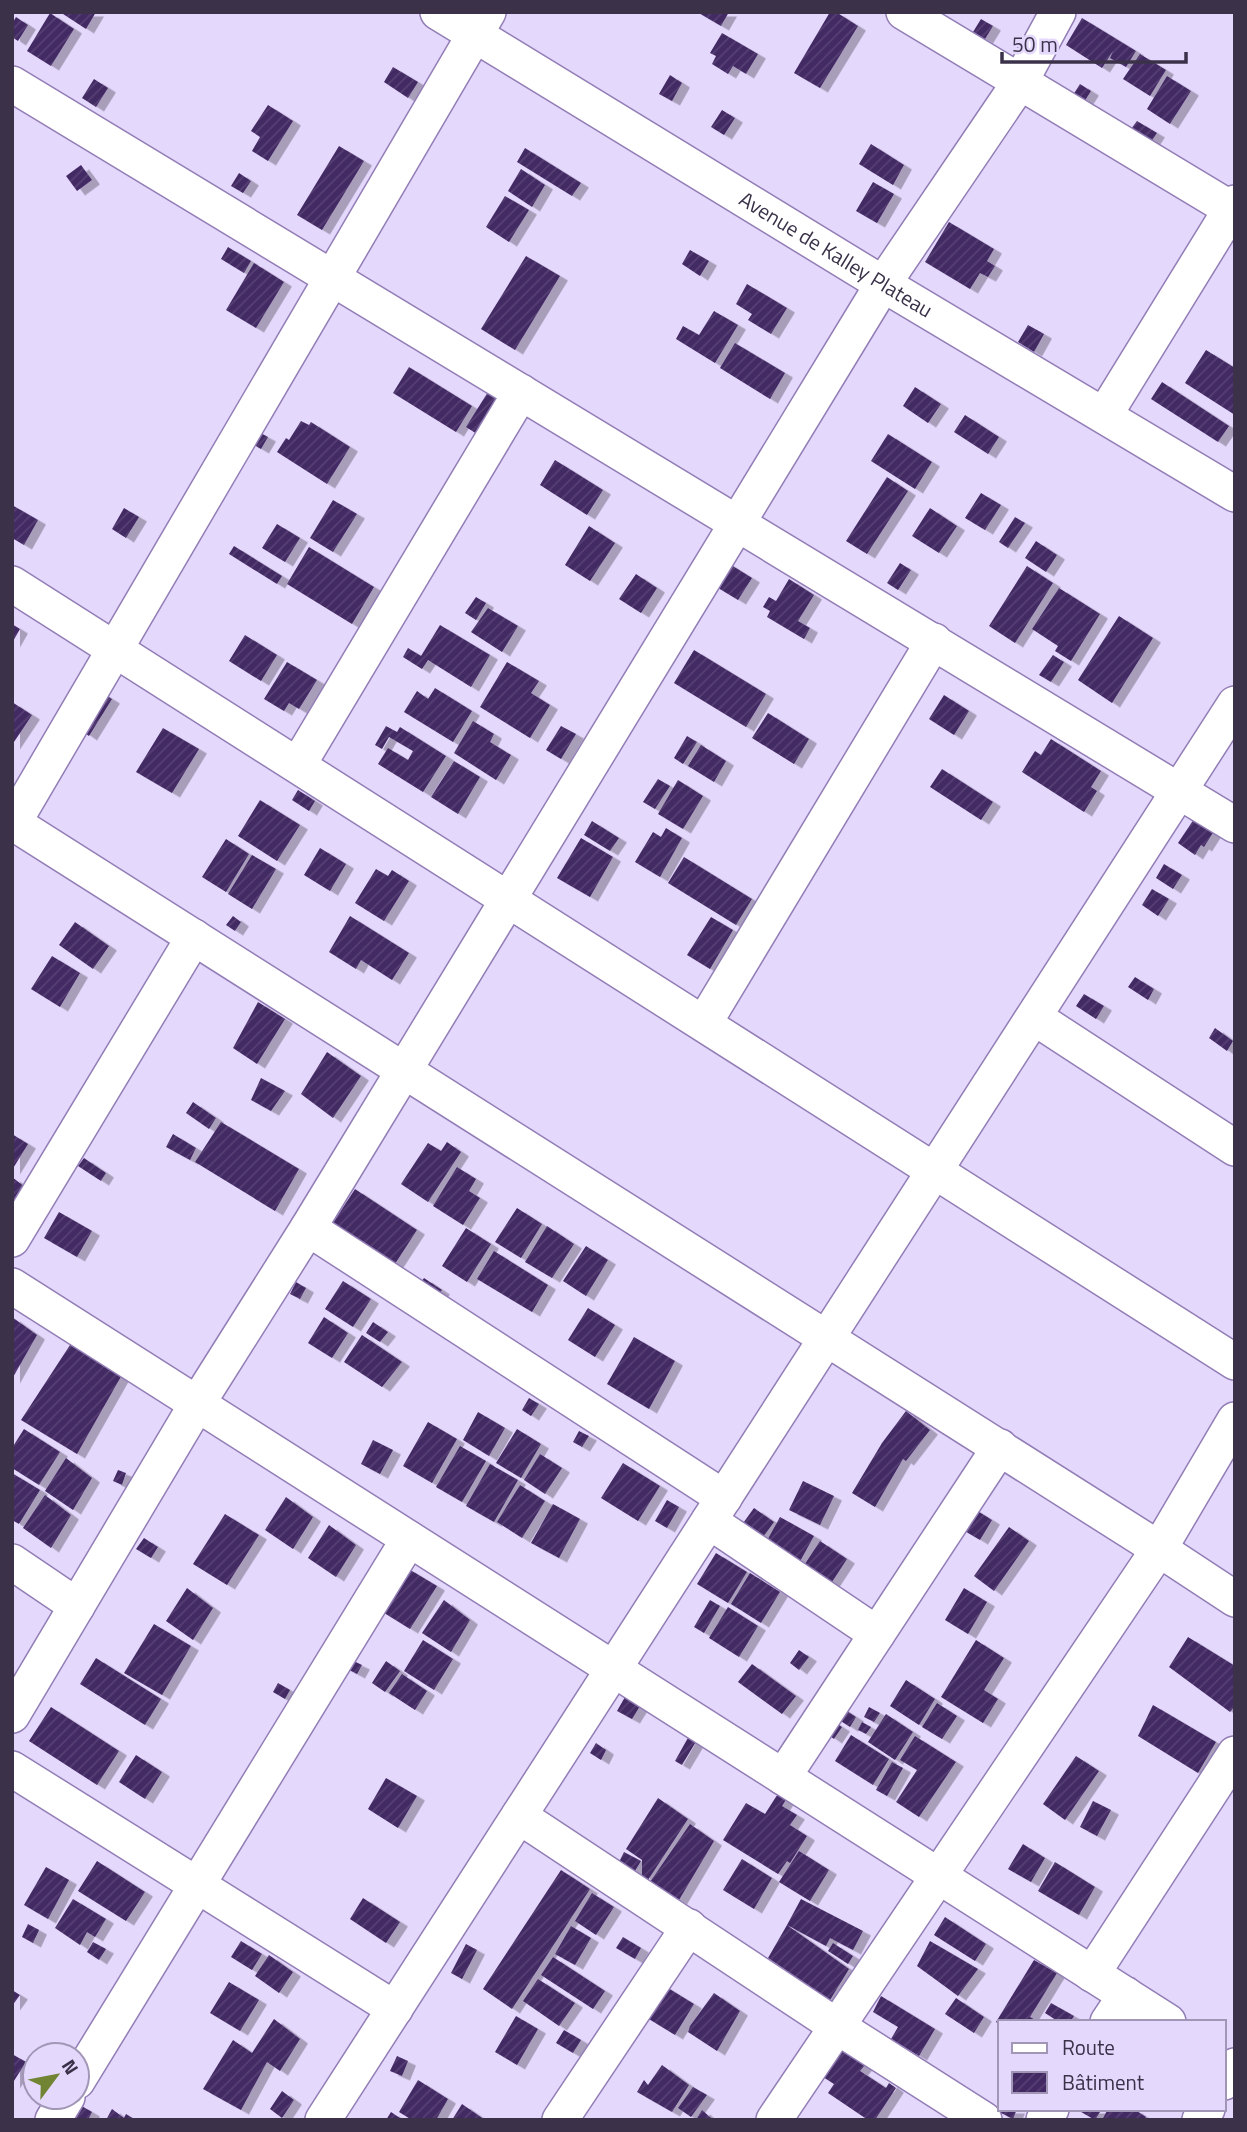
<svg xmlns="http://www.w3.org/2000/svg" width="1247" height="2132" viewBox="0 0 1247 2132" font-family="'Titillium Web',sans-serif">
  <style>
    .building { fill: url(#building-hatch); filter: url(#shadow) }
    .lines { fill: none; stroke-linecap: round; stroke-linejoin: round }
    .minor-casing { stroke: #927db5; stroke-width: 38 }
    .minor { stroke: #fff; stroke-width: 35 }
    .labels { text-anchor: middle; stroke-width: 7; stroke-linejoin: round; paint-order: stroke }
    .street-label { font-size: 21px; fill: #3b324a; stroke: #e5d8fd }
  </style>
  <defs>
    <pattern id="building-hatch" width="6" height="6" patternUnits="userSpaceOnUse" patternTransform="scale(1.75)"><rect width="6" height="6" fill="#432964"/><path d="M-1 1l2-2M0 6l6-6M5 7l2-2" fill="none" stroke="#564073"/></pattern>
    <filter id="shadow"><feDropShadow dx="8" dy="4.5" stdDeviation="0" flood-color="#0004"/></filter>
  </defs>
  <rect width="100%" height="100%" fill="#e5d8fd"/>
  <path class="building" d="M60,12H96L86,29Z
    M697,12H729L721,26Z
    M830,12H836L858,26L820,88L794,73Z
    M50,13L74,29L51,66L27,51Z
    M16,17L28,25L18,41L12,37V24Z
    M1082,18L1136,51L1126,67L1110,58L1113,51L1102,68L1066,45Z
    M981,19L993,26L985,39L973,32Z
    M722,33L758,54L746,74L733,66L728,74L712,64L716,56L710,53Z
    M1140,54L1166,70L1150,96L1123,79Z
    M393,67L418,82L408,98L384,82Z
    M670,75L682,83L672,101L659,94Z
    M1167,76L1191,91L1170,124L1147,109Z
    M94,79L108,88L96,107L82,98Z
    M1080,84L1091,91L1084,102L1073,95Z
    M268,105L293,121L268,161L252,151L260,137L251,131Z
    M722,110L735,118L724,135L711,127Z
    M1137,121L1157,133L1151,142L1131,129Z
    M871,144L904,165L893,185L859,164Z
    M339,146L364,161L322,230L297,215Z
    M525,148L581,183L572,196L517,162Z
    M81,165L92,180L77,191L66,176Z
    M521,169L545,185L532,207L508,191Z
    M239,173L251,181L243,193L231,186Z
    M873,182L894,194L877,223L856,211Z
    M505,196L529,210L509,242L486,227Z
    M949,222L994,249L987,261L995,266L988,277L980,273L970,289L925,262Z
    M228,247L251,261L244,273L221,259Z
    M690,250L709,261L700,276L682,264Z
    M526,256L560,276L515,350L481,329Z
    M254,263L284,282L256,328L226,310Z
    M747,284L787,308L771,334L748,320L752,314L736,304Z
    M714,311L738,325L715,363L676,339L683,326L699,335Z
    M1028,325L1044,334L1034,352L1018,342Z
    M735,343L785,373L770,399L720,368Z
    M1206,350L1235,368V415L1185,383Z
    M409,367L472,406L456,432L393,393Z
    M1162,382L1229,426L1218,442L1151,399Z
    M915,387L941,404L928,423L903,406Z
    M488,392L499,399L477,434L466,427Z
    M965,415L999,437L988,454L954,432Z
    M301,421L309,425L311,422L350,447L327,484L277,452L286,438L289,440Z
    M257,431L268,437L261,449L249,442Z
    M888,434L932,462L915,489L871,461Z
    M555,460L603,490L587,515L540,485Z
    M887,477L908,491L867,554L846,541Z
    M981,493L1001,505L985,530L965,518Z
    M333,500L357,514L333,552L310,538Z
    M12,505L38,520L24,545L12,538Z
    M124,508L139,517L126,538L112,529Z
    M930,508L957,526L939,553L912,536Z
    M1015,517L1025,523L1008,548L999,542Z
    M277,524L300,538L285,562L262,548Z
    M589,526L615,543L590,581L565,565Z
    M1036,541L1057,555L1046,572L1025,558Z
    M234,546L282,576L277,584L229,554Z
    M309,547L374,587L352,624L287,584Z
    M723,560L752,578L738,600L710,583Z
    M900,563L911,570L898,590L887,583Z
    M1027,566L1053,583L1015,643L989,626Z
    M636,574L657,588L641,613L619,599Z
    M789,579L814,595L798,621L810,628L804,639L767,617L770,611L763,607L769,597L776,601Z
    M1059,588L1100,614L1071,661L1055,651L1058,646L1032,629Z
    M476,597L486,603L476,620L465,613Z
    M488,608L518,626L502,652L471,632Z
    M1119,616L1153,638L1112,703L1078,680Z
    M12,624L20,629L12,643Z
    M440,625L490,655L471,687L428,660L422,669L403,657L408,648L421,656Z
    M245,635L277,655L261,681L229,661Z
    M694,650L766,694L746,727L674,683Z
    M1053,655L1064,662L1051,682L1039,675Z
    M287,662L317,680L299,709L289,703L284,711L264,699Z
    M507,662L539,681L531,693L550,705L530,738L480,707Z
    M435,688L472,711L453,742L404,712L417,691L428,699Z
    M96,689L112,699L89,736L74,725Z
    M944,695L969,711L954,735L929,719Z
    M12,702L32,715L12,745Z
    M768,713L809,739L794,764L752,738Z
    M473,721L494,734L490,742L511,755L496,780L454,753Z
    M386,726L397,732L400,727L446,756L423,792L378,764L388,748L408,760L413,751L389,737L382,749L375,745Z
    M561,726L576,734L561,759L546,750Z
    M163,728L199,749L172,793L136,772Z
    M687,736L697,742L683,764L674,758Z
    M1051,739L1101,771L1091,787L1097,791L1084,812L1022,772L1035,751L1041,755Z
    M701,745L726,761L714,782L688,766Z
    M454,761L480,777L458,814L431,797Z
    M942,769L993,802L981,820L930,787Z
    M658,779L670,786L655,809L643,802Z
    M678,780L703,796L683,829L658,814Z
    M298,790L315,801L309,811L292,800Z
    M260,800L300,825L277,861L238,836Z
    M1196,816L1216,828L1204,847L1201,845L1195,855L1178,843Z
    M592,821L619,838L610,851L584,835Z
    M666,828L682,838L660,877L635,862L653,832L661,837Z
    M581,838L613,857L590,897L557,878Z
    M226,839L249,854L226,892L202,877Z
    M320,848L346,864L330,891L304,875Z
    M252,855L276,869L252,909L228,894Z
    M684,857L752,899L736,925L668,883Z
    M1164,864L1182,875L1173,889L1156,878Z
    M376,869L388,876L392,870L409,881L384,921L355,903Z
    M1152,889L1169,899L1158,916L1142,905Z
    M233,916L241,922L235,931L226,925Z
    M350,916L409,953L392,980L361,960L356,969L329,952Z
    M711,917L733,930L710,969L687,955Z
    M75,922L109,946L93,969L59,945Z
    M52,956L80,973L60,1007L31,989Z
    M1135,977L1154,989L1148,1000L1128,987Z
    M1084,994L1104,1006L1096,1019L1076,1006Z
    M258,1002L285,1019L257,1064L233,1048Z
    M1215,1028L1233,1041L1227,1051L1209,1038Z
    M327,1052L361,1076L333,1118L301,1094Z
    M261,1078L285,1091L271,1111L251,1100Z
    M193,1102L216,1118L209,1129L186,1113Z
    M221,1122L299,1169L275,1211L195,1162Z
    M12,1134L28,1144L12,1170Z
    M173,1134L196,1148L190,1160L166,1147Z
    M447,1142L461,1152L428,1202L401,1184L428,1143L441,1151Z
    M84,1158L106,1173L101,1181L78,1166Z
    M457,1167L476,1179L469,1191L480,1198L463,1225L433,1206Z
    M12,1177L25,1187L12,1205Z
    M355,1189L417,1230L391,1270L329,1229Z
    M517,1208L542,1224L521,1258L495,1242Z
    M59,1212L92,1231L77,1257L44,1238Z
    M547,1226L574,1244L552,1278L525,1262Z
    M466,1228L491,1244L467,1282L442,1266Z
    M586,1246L608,1260L586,1296L563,1281Z
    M494,1251L548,1285L532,1312L477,1279Z
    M424,1278L442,1290L437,1297L419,1285Z
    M343,1281L371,1299L353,1327L325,1309Z
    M296,1282L306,1288L300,1299L290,1294Z
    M588,1308L615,1325L595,1357L568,1340Z
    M12,1317L37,1335L12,1379Z
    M324,1317L348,1333L332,1358L308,1343Z
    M373,1322L388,1332L380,1342L366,1333Z
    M362,1335L402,1362L382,1387L344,1362Z
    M634,1337L675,1361L649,1409L607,1384Z
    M72,1342L123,1373L77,1454L21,1420Z
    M529,1398L539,1404L531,1416L522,1410Z
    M906,1411L930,1430L906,1461L903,1459L875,1507L852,1493L882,1443Z
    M478,1412L505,1428L489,1456L463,1440Z
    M428,1422L457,1439L432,1483L403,1466Z
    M24,1429L60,1452L39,1485L12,1468V1448Z
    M517,1429L541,1444L521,1478L496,1463Z
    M579,1431L589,1436L582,1447L573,1442Z
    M373,1440L393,1450L380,1474L361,1464Z
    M460,1446L486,1461L462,1502L436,1487Z
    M540,1454L562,1468L545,1494L524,1480Z
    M66,1458L92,1478L73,1510L45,1491Z
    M623,1463L660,1486L638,1521L601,1498Z
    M490,1464L518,1480L494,1522L466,1506Z
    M118,1470L126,1473L122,1485L113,1481Z
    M12,1473L40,1490L19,1524L12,1520Z
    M803,1481L834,1496L820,1525L789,1510Z
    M520,1485L545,1501L522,1538L497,1522Z
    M45,1495L71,1515L51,1548L23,1528Z
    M286,1497L313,1517L293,1549L265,1530Z
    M667,1500L679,1507L667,1528L655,1521Z
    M553,1504L580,1519L559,1558L531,1543Z
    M971,1507L992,1520L980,1540L958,1527Z
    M754,1508L774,1522L761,1540L741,1526Z
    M225,1514L259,1535L227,1585L193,1564Z
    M780,1517L814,1536L798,1565L764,1546Z
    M329,1525L356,1545L336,1577L308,1558Z
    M1009,1527L1029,1541L994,1591L974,1576Z
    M144,1538L158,1547L151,1558L136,1549Z
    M820,1541L847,1559L830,1585L803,1567Z
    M716,1553L747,1572L728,1603L697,1584Z
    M407,1568L437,1586L410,1629L381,1611Z
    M750,1573L780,1592L761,1623L731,1604Z
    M187,1588L213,1608L193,1640L166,1621Z
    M964,1588L987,1602L968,1634L945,1620Z
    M444,1600L470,1620L451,1652L422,1633Z
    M710,1600L720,1606L704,1633L694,1627Z
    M728,1607L758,1626L739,1657L709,1638Z
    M154,1624L191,1646L162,1695L124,1673Z
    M1188,1637L1235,1666V1706L1230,1712L1169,1667Z
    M423,1640L453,1659L434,1690L404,1671Z
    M976,1640L1004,1658L984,1690L998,1699L983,1723L941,1697Z
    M799,1650L809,1657L799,1670L790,1663Z
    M345,1657L362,1665L357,1674L340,1665Z
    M96,1658L161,1699L145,1725L80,1684Z
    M386,1661L400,1671L385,1692L372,1683Z
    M752,1664L796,1696L782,1714L738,1682Z
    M402,1674L427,1691L415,1710L389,1693Z
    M906,1680L935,1699L919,1725L890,1706Z
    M278,1683L290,1690L285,1699L273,1692Z
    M625,1697L640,1706L632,1719L617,1711Z
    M937,1703L957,1716L942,1739L922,1727Z
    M1153,1705L1216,1742L1198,1773L1138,1736Z
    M839,1706L856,1717L850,1727L833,1716Z
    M51,1707L119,1751L97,1785L29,1741Z
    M869,1707L880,1713L874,1722L864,1717Z
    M886,1714L913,1732L895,1760L868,1742Z
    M831,1720L842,1727L834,1739L824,1732Z
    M862,1722L871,1727L866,1734L858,1730Z
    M851,1735L889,1759L873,1785L835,1761Z
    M689,1736L697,1740L682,1765L675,1761Z
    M915,1736L956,1762L919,1817L896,1802L917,1770L900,1760Z
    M596,1743L606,1750L601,1760L590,1753Z
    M136,1755L162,1772L145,1799L119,1782Z
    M1076,1756L1099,1771L1065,1820L1043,1804Z
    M892,1762L903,1768L887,1796L876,1790Z
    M386,1778L417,1796L398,1828L368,1809Z
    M779,1792L787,1798L782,1806L797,1815L790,1825L807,1836L790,1863L787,1861L778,1874L723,1840L746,1803L765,1814Z
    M658,1798L688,1819L648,1880L642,1875V1860L626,1849Z
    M1093,1801L1111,1810L1097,1836L1080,1827Z
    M690,1824L714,1841L679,1900L650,1882Z
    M1023,1844L1045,1858L1031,1882L1008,1869Z
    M799,1851L829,1870L810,1901L779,1882Z
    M624,1852L641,1861L633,1874L618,1864Z
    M742,1859L772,1878L754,1909L723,1890Z
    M97,1861L145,1892L126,1921L78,1891Z
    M1055,1862L1095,1887L1079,1915L1038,1891Z
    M46,1867L69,1880L48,1919L24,1905Z
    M561,1870L590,1889L512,2009L483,1989Z
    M592,1893L614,1907L596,1935L575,1921Z
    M363,1898L400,1922L386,1943L350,1919Z
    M73,1899L106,1919L95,1937L87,1932L80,1945L55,1928Z
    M801,1899L863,1931L853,1950L830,1938L826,1946L787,1925Z
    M945,1917L986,1944L975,1961L934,1935Z
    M28,1924L39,1930L33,1943L22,1937Z
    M787,1925L849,1969L830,2000L768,1958Z
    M571,1926L591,1938L575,1965L555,1954Z
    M623,1937L641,1948L635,1959L616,1948Z
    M241,1941L262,1954L252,1970L231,1957Z
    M930,1941L978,1969L958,1996L917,1966Z
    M93,1942L106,1949L99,1960L87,1952Z
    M833,1943L853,1956L848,1964L828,1951Z
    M466,1944L477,1950L462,1979L451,1973Z
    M269,1955L293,1972L279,1993L255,1976Z
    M553,1957L605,1991L593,2009L541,1975Z
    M1034,1960L1057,1973L1030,2017L1039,2022H1000V2025L996,2022Z
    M538,1979L575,2003L559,2026L523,2001Z
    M229,1982L259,2000L240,2031L210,2013Z
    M663,1985L694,2004L675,2035L644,2016Z
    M12,1990L20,1995L12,2006Z
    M714,1993L740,2011L717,2051L688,2032L690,2026Z
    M881,1996L935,2029L919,2056L891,2039L898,2027L873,2012Z
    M956,1998L984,2017L974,2033L945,2014Z
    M1051,2003L1074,2016L1070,2022H1059L1045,2013Z
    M516,2016L538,2029L517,2065L495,2052Z
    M274,2019L300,2039L280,2071L267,2062L241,2110L203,2089L233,2040L252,2053Z
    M564,2030L581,2040L573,2053L556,2043Z
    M842,2049L865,2065L860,2071L886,2088L889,2083L896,2088L875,2120H868L828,2093L834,2084L823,2077Z
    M12,2054L26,2062L12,2084Z
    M397,2056L408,2061L402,2076L390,2071Z
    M662,2065L689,2085L672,2112L637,2092L644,2080L648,2085Z
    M418,2080L448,2099L436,2120H412L399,2112Z
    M693,2087L707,2095L691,2117L678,2108Z
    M282,2091L294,2100L282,2118L270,2109Z
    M462,2104L485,2120H452Z
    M80,2105L92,2112L88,2120H71Z
    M112,2109L124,2118L126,2114L136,2120H106Z
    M1000,2109H1017L1013,2119L999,2112Z
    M1076,2109H1102L1095,2120Z
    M1108,2109H1134L1146,2117L1144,2120H1102Z
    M702,2110L711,2118L710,2120H696Z
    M391,2112L403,2120H386Z"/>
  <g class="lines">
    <defs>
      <g id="minor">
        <path id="s1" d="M438,12L883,284L1235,494"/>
        <path d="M904,12L1231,209"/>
        <path d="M12,84L1235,825"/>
        <path d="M1105,414L1235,203"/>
        <path d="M12,584L1235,1362"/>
        <path d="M298,765L521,392"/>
        <path d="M12,822L1159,1549L1235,1599"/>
        <path d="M12,825L488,12"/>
        <path d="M1034,1017L1235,1148"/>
        <path d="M704,1023L934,641"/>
        <path d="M308,1228L883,284L1020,82L1058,12"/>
        <path d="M12,1239L194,937"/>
        <path d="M12,1286L1168,2022"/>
        <path d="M709,1521L877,1634"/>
        <path d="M12,1562L77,1606"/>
        <path d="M12,1715L197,1404L308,1228L724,1498"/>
        <path d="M12,1769L395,2009"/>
        <path d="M783,1777L1000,1447"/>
        <path d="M519,1816L838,2027L984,2120"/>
        <path d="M1092,1974L1235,1754"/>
        <path d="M1108,2022L1126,1995"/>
        <path d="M77,2081L409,1539"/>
        <path d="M1224,2082L1235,2066"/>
        <path d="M53,2120L67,2097"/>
        <path d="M323,2120L1235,704"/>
        <path d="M560,2120L689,1927"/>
        <path d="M774,2120L1159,1549L1235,1420"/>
        <path d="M1044,2120L1051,2109"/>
        <path d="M1200,2120L1207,2109"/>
      </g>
    </defs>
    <use href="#minor" class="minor-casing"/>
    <use href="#minor" class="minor"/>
  </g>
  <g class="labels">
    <g class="street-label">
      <text dy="7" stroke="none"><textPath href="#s1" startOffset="466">Avenue de Kalley Plateau</textPath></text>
    </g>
  </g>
  <rect width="1247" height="2132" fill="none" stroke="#3b324a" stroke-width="28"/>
  <rect x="998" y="2020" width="228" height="91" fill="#e5d8fd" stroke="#a196b5" stroke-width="2"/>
  <rect x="1012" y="2043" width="35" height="10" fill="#ffffff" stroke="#a196b5" stroke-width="2"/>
  <text x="1062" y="2055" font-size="21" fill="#3b324a">Route</text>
  <rect x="1012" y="2072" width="35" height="21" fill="url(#building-hatch)" stroke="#a196b5" stroke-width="2"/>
  <text x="1062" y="2090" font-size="21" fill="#3b324a">Bâtiment</text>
  <g transform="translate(56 2076) rotate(58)"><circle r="33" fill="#e5d8fd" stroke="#a196b5" stroke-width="2"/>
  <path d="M0-5L12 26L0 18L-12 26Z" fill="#708434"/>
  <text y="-10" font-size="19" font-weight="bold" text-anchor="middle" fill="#3b324a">N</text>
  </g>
  <path d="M1002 52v10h184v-10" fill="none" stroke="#3b324a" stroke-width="3.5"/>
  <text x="1012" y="52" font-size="21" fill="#3b324a" stroke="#e5d8fd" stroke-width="5" paint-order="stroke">50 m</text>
</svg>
